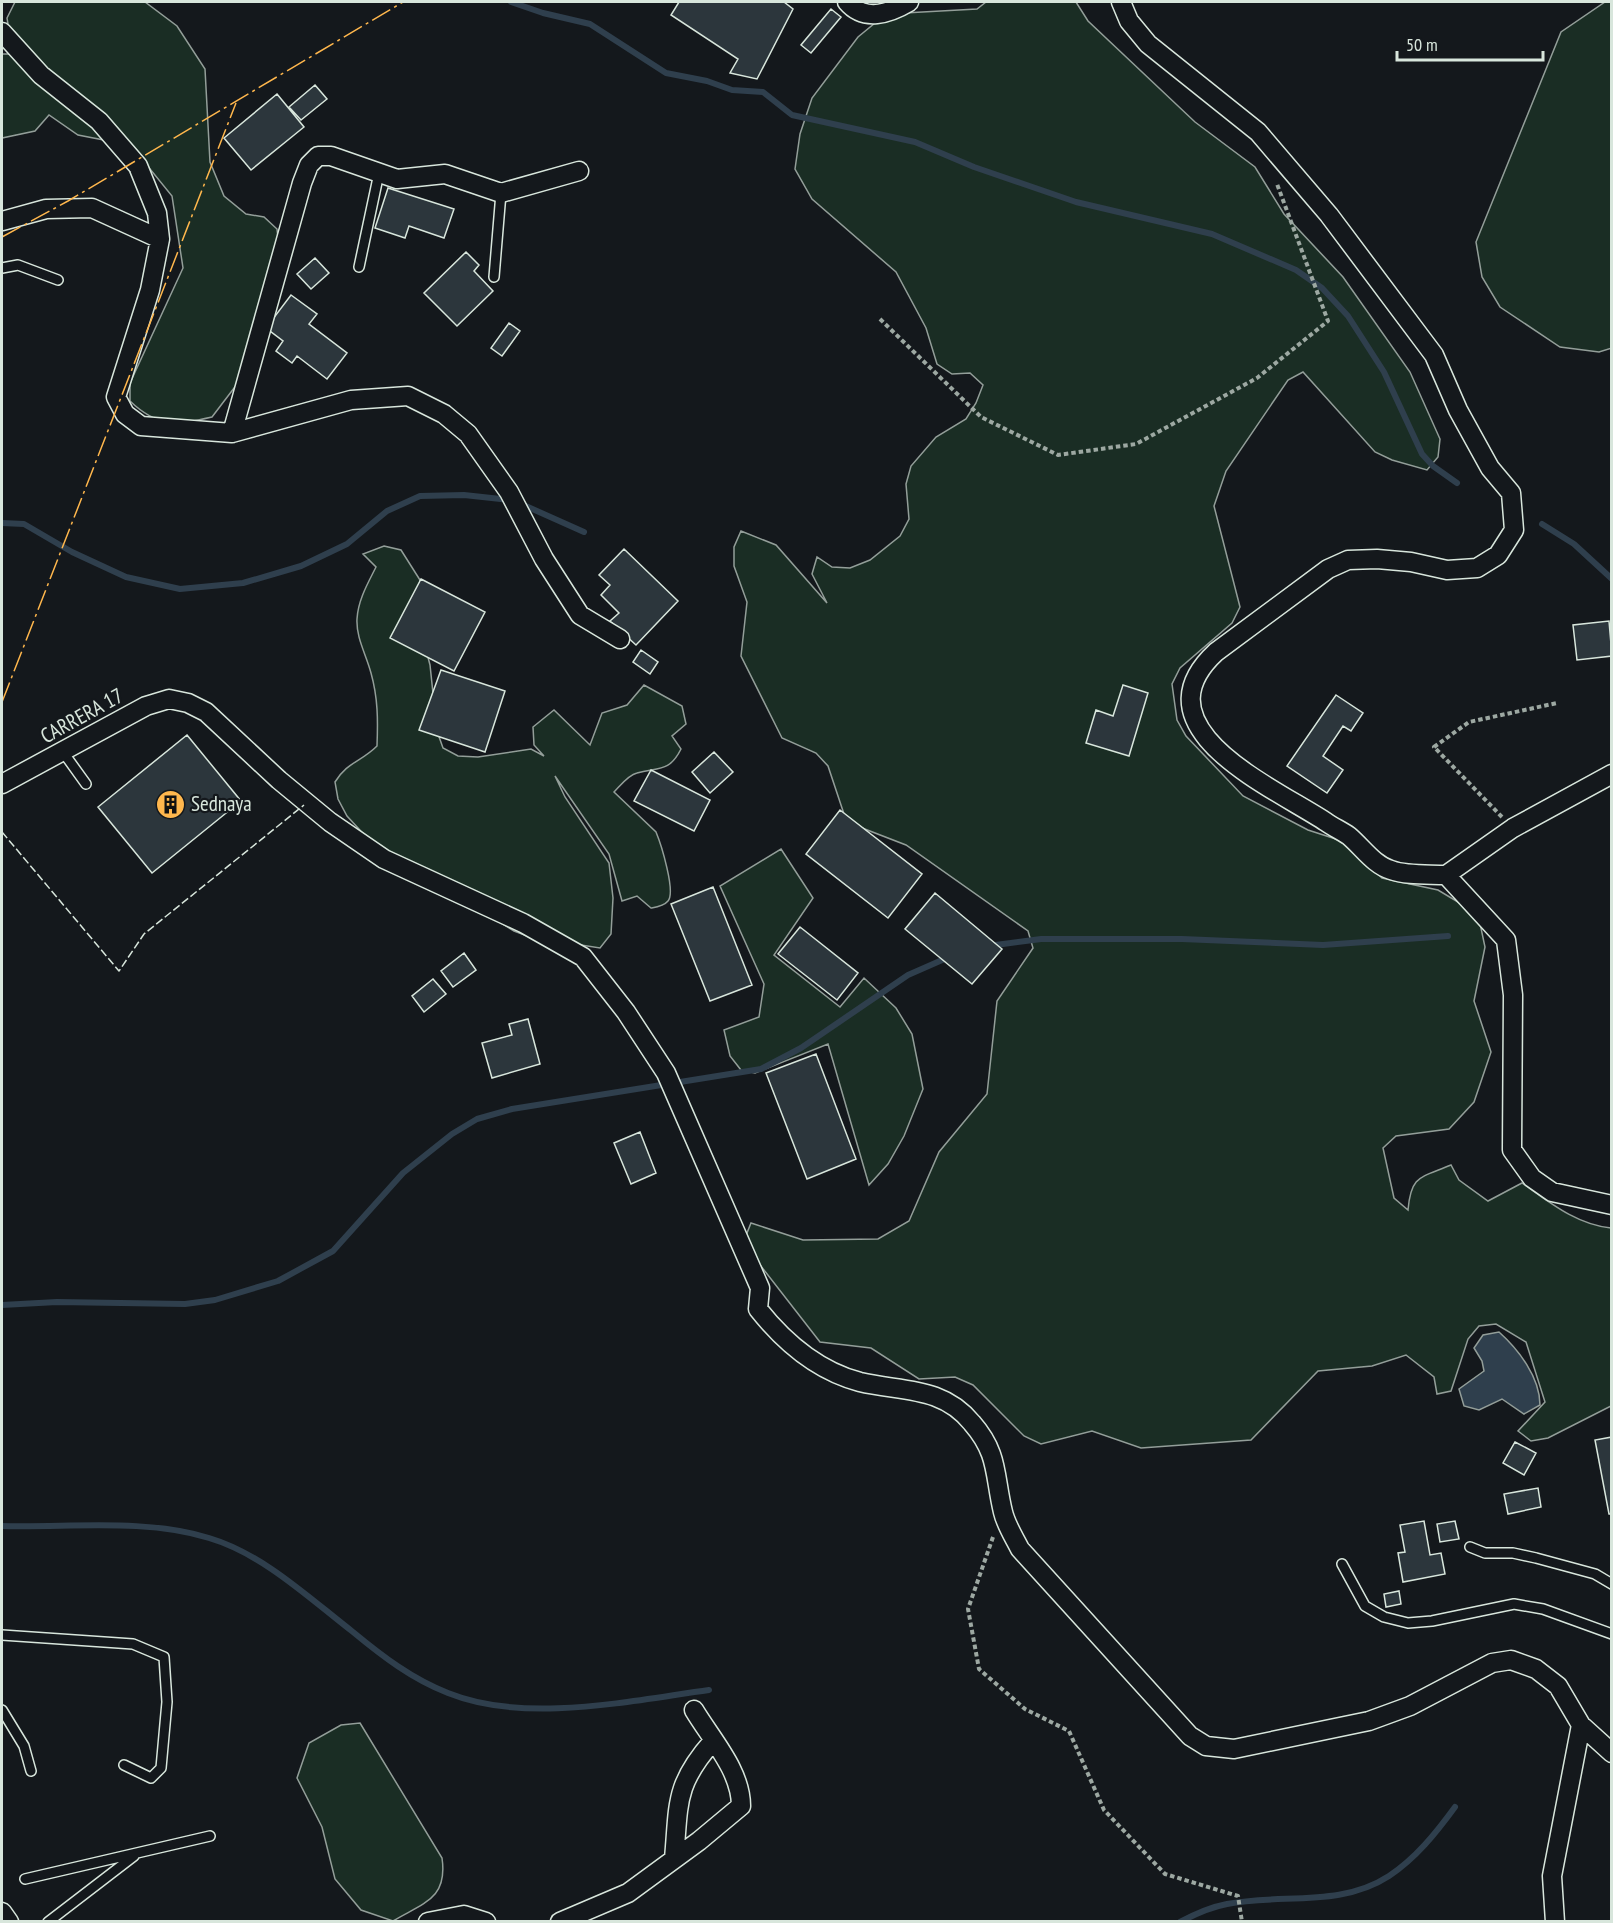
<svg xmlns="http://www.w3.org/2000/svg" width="1613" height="1923" viewBox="0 0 1613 1923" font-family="'PT Sans Narrow',sans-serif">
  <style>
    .green { fill: #1a2d24; stroke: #939e99; stroke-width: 1.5 }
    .water { fill: #2f3f4d; stroke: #939e99; stroke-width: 1.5 }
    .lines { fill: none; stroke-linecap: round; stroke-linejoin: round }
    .stream { stroke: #2f3f4d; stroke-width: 6 }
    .building { fill: #2c363c; stroke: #d8e6dc; stroke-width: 1.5 }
    .service-casing { stroke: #d8e6dc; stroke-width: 12 }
    .minor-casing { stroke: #d8e6dc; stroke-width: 21 }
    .path { stroke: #9da8a2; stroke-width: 4; stroke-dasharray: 4.5 3; stroke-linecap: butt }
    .service { stroke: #14181c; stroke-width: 9 }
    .minor { stroke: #14181c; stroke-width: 18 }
    .fence { stroke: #d8e6dc; stroke-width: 1.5; stroke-dasharray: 8 3; stroke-linecap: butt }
    .power { stroke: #ffb74d; stroke-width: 1.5; stroke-dasharray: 21 4.5 3 4.5; stroke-linecap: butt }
    .labels { text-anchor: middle; stroke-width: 4.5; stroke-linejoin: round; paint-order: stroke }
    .street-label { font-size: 21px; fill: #d8e6dc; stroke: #14181c }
    .poi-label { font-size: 21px; fill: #d8e6dc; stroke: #14181c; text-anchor: start }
  </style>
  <rect width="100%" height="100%" fill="#14181c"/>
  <path class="green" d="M15,2H145L177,26L205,69L210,162L224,196L246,214L264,217L277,229L279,247L265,281L257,358L212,417C177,425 158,428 130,401V383L183,268L172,196L146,164L114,142L78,135L49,115L35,131L2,138V54H13L7,18Z
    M986,2H1076L1088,21L1195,122L1255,167L1284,214L1343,277L1410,372L1440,439L1438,457L1427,470L1392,460L1375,452L1303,372L1288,380L1226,471L1214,506L1240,607L1232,623L1180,668L1172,684L1177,720L1186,736L1243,796L1308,830L1342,841L1382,878L1438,890L1478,914L1485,947L1474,1001L1491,1052L1474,1102L1449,1129L1396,1136L1383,1148L1394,1198L1408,1210C1411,1175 1420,1178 1451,1165L1459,1180L1488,1201L1522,1183C1549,1202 1577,1225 1611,1228V1406L1548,1438L1531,1441L1518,1431L1545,1402L1526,1342L1496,1324L1479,1326L1468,1339L1451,1391L1437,1394L1434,1377L1406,1355L1372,1366L1318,1371L1251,1440L1141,1448L1092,1431L1041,1444L1024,1436L973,1385L955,1377L919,1379L871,1348L820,1342L743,1243L751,1223L803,1240L878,1239L909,1221L939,1152L987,1094L997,1001L1033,948L1028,931L906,845L857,826L844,814L828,766L816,753L782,738L741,656L747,602L734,566V547L741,531L776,545L827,603L812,574L817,557L832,567L850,568L870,560L900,536L909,519L906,484L911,466L936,437L966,419L976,403L983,385L970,373L952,374L937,364L926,328L896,272L812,199L795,169L800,134L812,98L858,37L886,14L977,9Z
    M1605,2H1612V348L1599,352L1560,347L1500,307L1482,277L1476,242L1561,32Z
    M384,546L401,550L420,580L417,615L430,665L437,731L443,748L458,756L478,757L531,749L544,756L534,745L533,727L554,710L590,745L602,713L627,705L644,685L682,706L686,724L672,736L681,749C669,773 658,767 637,773C628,775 620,786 614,792L656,832C661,844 676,892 668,901C664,906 657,907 651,908L637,896L622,901L609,854L555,776L565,797L609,863L613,898L611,934L600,948L530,937L514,931L370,841L347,816L338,799L335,782C347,762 361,762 377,746C378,720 378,698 371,673C366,654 356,638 357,619C358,600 368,583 376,567L363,554Z
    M781,849L813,898L774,955L840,1007L864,978L896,1008L912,1034L923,1089L904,1136L888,1164L869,1185L828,1044L755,1073L741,1070L730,1056L724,1030L759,1017L764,984L720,886Z
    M360,1723L442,1858C448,1899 423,1903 393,1921L361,1910L335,1879L322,1827L297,1778L309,1743L341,1725Z"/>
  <path class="water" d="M1499,1332C1518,1349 1540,1377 1540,1405L1524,1414L1502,1399L1479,1410L1464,1406L1459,1389L1484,1371L1482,1361L1474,1348L1483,1335Z"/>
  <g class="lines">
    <path class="stream" d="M511,2L543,13L590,24L666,73L707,81L732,90L763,92L792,115L915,142L974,167L1076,202L1212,234L1296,270L1322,288L1348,316L1384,372L1422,454L1433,466L1457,483
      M519,503L584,532
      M2,523L24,524L72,552L126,577L180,589L243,583L301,566L347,544L387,511L420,496L464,495L510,500
      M1542,524L1574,544L1612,579
      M988,946L1041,939H1182L1323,945L1448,936
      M2,1305L57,1302L185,1304L215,1300L278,1281L333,1251L403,1173L452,1134L477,1119L512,1109L761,1069L801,1048L908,975L949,957
      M2,1526C68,1528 145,1518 209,1538C263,1554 309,1598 353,1632C382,1656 412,1679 448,1693C525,1724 629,1701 709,1690
      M1180,1922C1195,1914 1211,1907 1227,1904C1281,1893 1340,1908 1389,1876C1416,1858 1436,1833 1455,1807"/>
  </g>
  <path class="building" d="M679,2H784L793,9L757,79L730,73L738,59L671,15Z
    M831,9L841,17L811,53L801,45Z
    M315,85L327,99L301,120L289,107Z
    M277,94L304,127L251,170L224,138Z
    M388,188L454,209L444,238L409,226L405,238L375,228Z
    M466,252L479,265L474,271L493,291L457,326L424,293Z
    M315,258L329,273L311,289L297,274Z
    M291,295L317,314L309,324L347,353L327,379L297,356L292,363L276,351L283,341L266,328Z
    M509,323L520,331L502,356L491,348Z
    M624,549L678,601L636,645L610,621L619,613L601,595L610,585L599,575Z
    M421,579L485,612L454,671L390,638Z
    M1609,621L1612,656L1577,660L1573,625Z
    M641,650L658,662L650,674L633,662Z
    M441,670L505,691L485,752L419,730Z
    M1123,685L1148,693L1129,756L1086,743L1096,710L1113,716Z
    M1336,695L1363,713L1351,731L1343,726L1323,756L1343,770L1327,793L1287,766Z
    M187,735L241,801L152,873L98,807Z
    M714,752L733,772L710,793L692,772Z
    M651,770L710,800L694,831L634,801Z
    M840,810L922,874L888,918L806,854Z
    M713,887L752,985L710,1001L671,904Z
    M935,893L1002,949L972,984L905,929Z
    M800,927L858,973L837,1000L778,954Z
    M464,953L476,970L453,987L441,971Z
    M433,979L446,994L424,1012L412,996Z
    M528,1019L540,1064L492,1078L482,1043L512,1035L509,1024Z
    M816,1054L856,1159L807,1179L766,1073Z
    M640,1132L656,1173L631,1184L614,1143Z
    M1612,1437V1514H1609L1595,1440Z
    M1515,1442L1536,1453L1524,1475L1503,1463Z
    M1538,1488L1541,1507L1508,1514L1504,1494Z
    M1424,1521L1430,1555L1441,1553L1445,1574L1403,1582L1398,1553L1405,1552L1400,1525Z
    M1455,1521L1459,1539L1440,1542L1437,1524Z
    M1399,1591L1401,1604L1386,1607L1384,1594Z"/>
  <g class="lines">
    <defs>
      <path id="service" d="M359,267L379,173
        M2,268L18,265L58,280
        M494,277L501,193
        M63,752L86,784
        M1470,1547L1485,1553H1513L1536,1558L1595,1574L1612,1584
        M1342,1564L1365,1606L1384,1617L1408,1623L1432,1621L1514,1604L1543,1609L1612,1634
        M2,1635L133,1644L164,1657L167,1702L161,1768L151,1778L124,1765
        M2,1710L24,1746L31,1771
        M25,1879L210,1836
        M48,1922L134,1856"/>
      <path id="minor" d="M847,2C864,22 889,14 909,2
        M1121,2L1129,21L1148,44L1258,132L1329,215L1434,355L1458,410L1490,468L1511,493L1514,530L1498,555L1477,568L1447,570L1411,562L1377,559L1348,560L1328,569L1216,652C1134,728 1273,787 1326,822C1333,827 1342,831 1349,836C1363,848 1374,865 1391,870C1407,876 1429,874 1446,875L1513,828L1612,774
        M2,32L41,75L99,121L138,166L157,213L160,239L150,290L116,397L125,414L141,426L232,433L351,400L408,396L444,414L468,434L509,492L544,559L580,615L620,639
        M2,221L46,209L92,208L160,239
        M232,433L302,183L309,165L318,156H331L397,179L445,174L501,193L579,171
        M2,784L146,706L169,699L188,703L206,712L279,780L330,822L384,859L523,923L583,957L626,1012L666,1073L760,1288L758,1309C785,1343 818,1371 860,1382C902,1392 942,1386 972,1423C999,1454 994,1475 1003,1512C1006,1525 1014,1537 1020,1549L1190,1736L1206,1746L1234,1749L1369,1721L1410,1706L1492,1663L1511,1660L1536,1669L1558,1686L1581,1725L1612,1753
        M1446,875L1506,940L1513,995L1512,1150L1532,1178L1552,1192L1612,1205
        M674,1859C679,1804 674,1785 713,1741
        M2,1912L9,1922
        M428,1922L464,1915L486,1922
        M560,1922L628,1893L699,1841L741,1806C741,1771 712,1740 694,1710
        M1555,1922L1552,1876L1581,1725"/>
    </defs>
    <use href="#service" class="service-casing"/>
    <use href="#minor" class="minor-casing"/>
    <path class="path" d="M880,319L981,417L1058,455L1136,444L1257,378L1328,321L1277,184
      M1502,817L1434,747L1469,722L1557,703
      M993,1537L968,1609L979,1669L1025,1709L1069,1731L1104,1810L1165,1874L1238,1896L1242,1922"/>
    <use href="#service" class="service"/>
    <use href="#minor" class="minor"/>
    <path class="fence" d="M2,832L119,971L144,934L304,805"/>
    <path class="power" d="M2,237L68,201L403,2
      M2,702L236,103"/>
  </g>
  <defs>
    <symbol id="building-disc" viewBox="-11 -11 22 22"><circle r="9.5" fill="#ffb74d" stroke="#14181c"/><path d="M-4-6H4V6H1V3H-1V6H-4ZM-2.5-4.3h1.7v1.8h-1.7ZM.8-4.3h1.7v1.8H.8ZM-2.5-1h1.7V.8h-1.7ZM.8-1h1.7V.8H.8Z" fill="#111"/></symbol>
  </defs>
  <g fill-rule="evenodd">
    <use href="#building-disc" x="154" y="788" width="33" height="33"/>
  </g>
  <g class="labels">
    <g class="street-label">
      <text transform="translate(82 716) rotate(-29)" y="7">CARRERA 17</text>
    </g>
    <g class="poi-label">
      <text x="191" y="811">Sednaya</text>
    </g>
  </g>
  <rect width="1613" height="1923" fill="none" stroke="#d8e6dc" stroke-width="6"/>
  <path d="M1397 51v9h146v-9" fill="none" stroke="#d8e6dc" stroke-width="3"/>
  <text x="1406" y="51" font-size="18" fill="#d8e6dc" stroke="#14181c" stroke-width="4.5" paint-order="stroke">50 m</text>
</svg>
